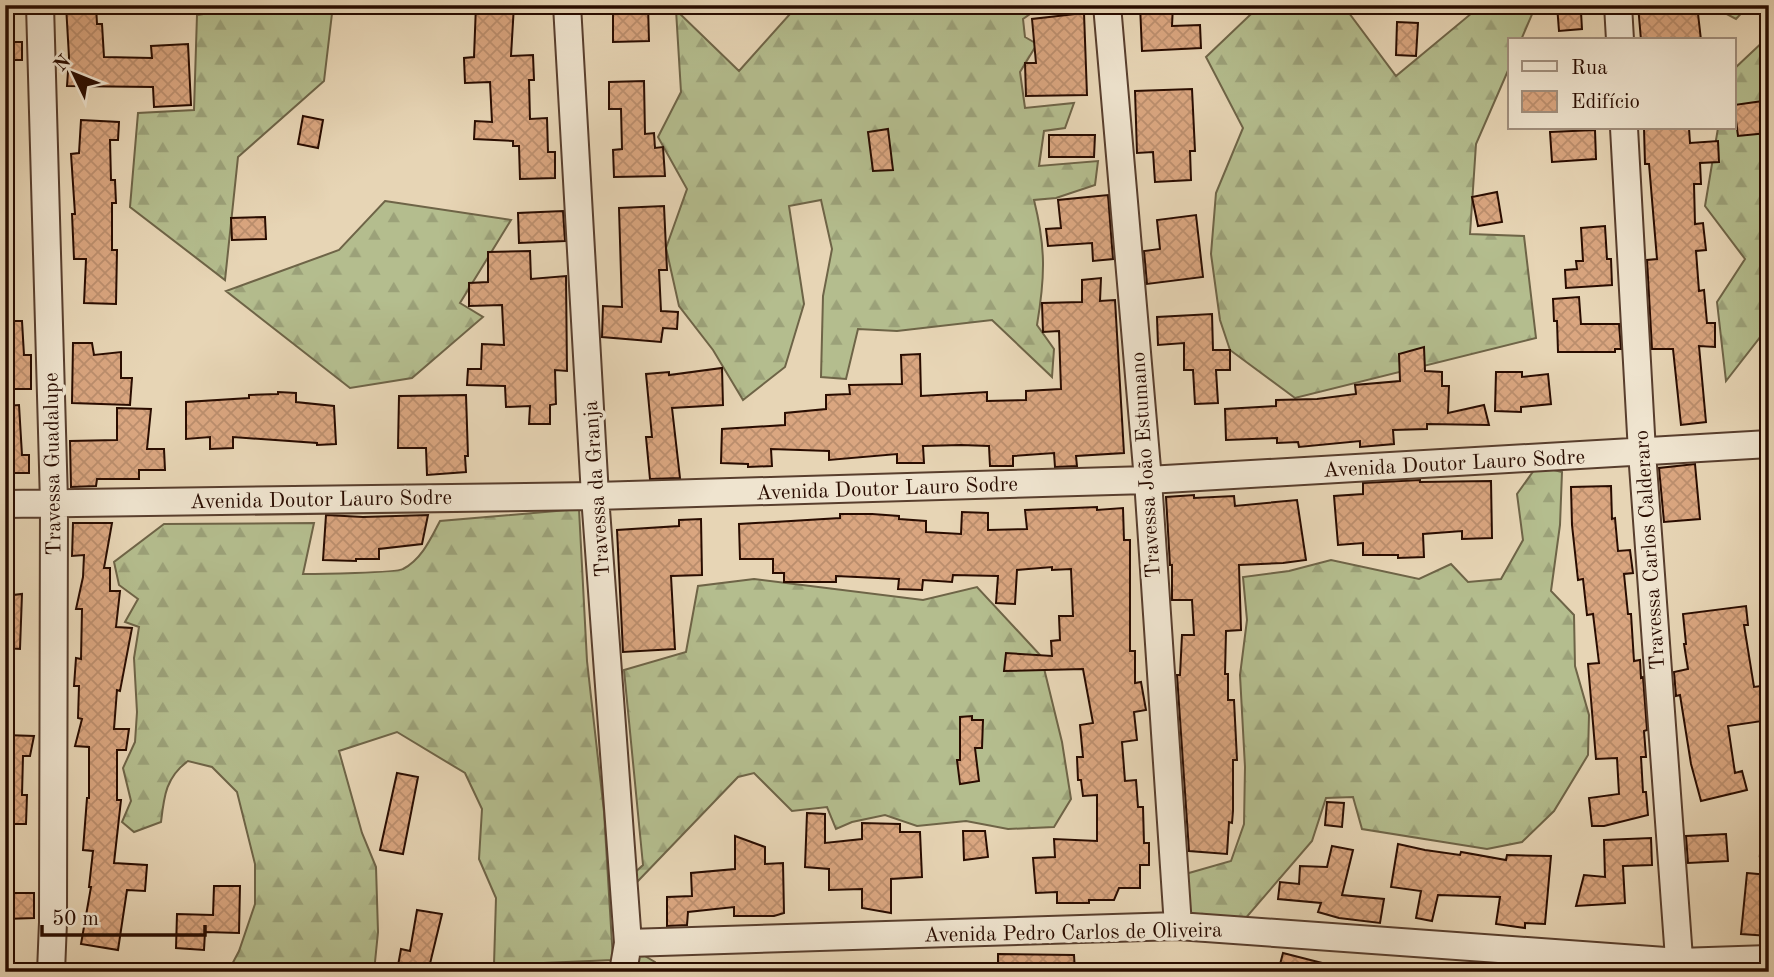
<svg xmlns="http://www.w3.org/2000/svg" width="1774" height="977" viewBox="0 0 1774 977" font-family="'Old Standard TT',serif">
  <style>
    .forest { fill: url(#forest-firs); stroke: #6e6447; stroke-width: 2 }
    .building { fill: url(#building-cross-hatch); stroke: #290c00; stroke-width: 2 }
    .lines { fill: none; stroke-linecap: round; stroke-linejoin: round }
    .minor-casing { stroke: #583e2d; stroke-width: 30 }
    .minor { stroke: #efe4cf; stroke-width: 26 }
    .labels { text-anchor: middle; stroke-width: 7; stroke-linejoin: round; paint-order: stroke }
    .street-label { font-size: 21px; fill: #290c00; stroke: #efe4cf }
  </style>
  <defs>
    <pattern id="forest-firs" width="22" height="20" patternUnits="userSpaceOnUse" patternTransform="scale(1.75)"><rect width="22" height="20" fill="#b4bd8e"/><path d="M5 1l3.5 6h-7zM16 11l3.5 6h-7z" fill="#9ba179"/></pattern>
    <pattern id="building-cross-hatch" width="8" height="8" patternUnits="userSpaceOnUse" patternTransform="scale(1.75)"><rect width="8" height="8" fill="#daa680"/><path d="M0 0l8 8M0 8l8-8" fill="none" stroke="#bb8e6d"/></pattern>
  </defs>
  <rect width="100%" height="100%" fill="#e7d5b5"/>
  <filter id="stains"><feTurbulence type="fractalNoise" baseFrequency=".00286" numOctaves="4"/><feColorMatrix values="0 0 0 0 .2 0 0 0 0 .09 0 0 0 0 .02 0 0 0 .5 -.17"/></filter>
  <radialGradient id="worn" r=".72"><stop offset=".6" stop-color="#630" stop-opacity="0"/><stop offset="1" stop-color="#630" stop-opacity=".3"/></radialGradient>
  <path class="forest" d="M262,5H333L324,81L238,157L225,280L130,207L138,113L194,110L197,15Z
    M798,5H956L993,11V5H1043L1023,19L1025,37L1037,44L1020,72L1025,108L1074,103L1065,128L1044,131L1039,166L1098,161L1095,185L1056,198L1034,200C1046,248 1045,277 1037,325L1054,349L1052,377L992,320L897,331L858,329L846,379L821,377L823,296L832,249L821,200L789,206L804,304L785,367L743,400L713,350L679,306L666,248L687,189L658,137L681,92L676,10L739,71Z
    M1264,5H1343L1396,76L1472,13L1475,5H1536L1521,40H1510V66L1476,144L1470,234L1524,236L1536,338L1295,398L1230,350L1220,320L1211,254L1216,193L1243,128L1206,57L1250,15Z
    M1715,5H1749L1736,19L1719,10Z
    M1769,36V330L1765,331L1726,381L1717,302L1745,259L1705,206L1718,128H1734V69Z
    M385,201L511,220L460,303L483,317L412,378L350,388L226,291L339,250Z
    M1537,466L1562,472L1560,525L1551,591L1574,615L1575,666L1589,715L1588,755L1554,811L1522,842L1487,849L1362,829L1353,797L1326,798L1312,841L1238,927L1201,924L1184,904L1175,877L1231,861L1244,824L1245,767L1240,675L1247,620L1243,577L1289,571L1331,560L1419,579L1451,564L1468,582L1501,579L1523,540L1517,494Z
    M579,509L587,661L604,812L613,960L494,965L496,898L479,859L482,809L465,773L397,732L339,751L362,833L376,867L378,932L374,972H228L239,951L255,904V864L237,792L212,767L188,761C166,777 164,796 161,822L134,832L122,822L131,801L123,768L135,742L137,712L134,658L139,627L125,622L138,599L119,585L114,562L164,524L314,523L303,574C316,574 396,573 403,569C422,559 431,538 440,521Z
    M754,579L923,600L977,587L1041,656L1062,742L1071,799L1054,827L1008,829L966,821L917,826L885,815L852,822L836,829L827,807L792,811L754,773L738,777L638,881L632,875L643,865L624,670L686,652L698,586Z
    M1769,773V842L1760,854Z
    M638,952L655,962V972H635Z"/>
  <path class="building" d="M66,5H96L97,24H102L104,57L152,58L151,46L188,44L191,105L154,107L153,87L67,86L69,57Z
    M476,5H514L511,56L533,55L534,80H529L530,119L547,118L548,152H555V178L520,179L519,146H513V141L474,139L475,121L492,122L490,82L465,83L464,58L474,57Z
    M613,5H648L649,41L613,42Z
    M1140,5H1173L1172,26L1200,25L1201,48L1142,51Z
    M1557,5H1568L1572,13L1581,12L1582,29L1559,31Z
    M1638,5H1697L1701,40H1641Z
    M1084,13L1087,95L1026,96L1025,63H1036L1032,19Z
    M1397,22L1418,23L1416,56L1396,55Z
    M5,42H22V60H5Z
    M644,81L645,134L654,133L655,148L663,147L665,176L614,177L613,150L622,149L621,109H609V82Z
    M1192,89L1195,151H1190L1191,180L1155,182L1153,152L1137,153L1135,91Z
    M1763,101L1767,133L1738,136L1734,105Z
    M303,116L323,120L318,148L298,144Z
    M81,120L119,122L118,140H110L111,180H115L116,203H112V250H117L116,304L84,303L86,259H74L72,214H75L71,154L79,153Z
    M1644,128H1689L1690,143L1718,141L1719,162L1700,163L1701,184H1694L1695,224L1703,223L1706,250L1696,251L1699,291L1704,290L1707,323H1715V347L1699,346L1706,422L1681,425L1673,349H1652L1647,260L1657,259L1649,164H1645Z
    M888,129L893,170L873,171L868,132Z
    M1595,130L1596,159L1552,162L1550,132Z
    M1049,135H1095L1094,157H1049Z
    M1497,192L1502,222L1478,226L1472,197Z
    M1108,195L1113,259L1093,261L1092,243L1048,246L1046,229L1061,228L1058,200Z
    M664,206L667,270H659L661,311L678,312L677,329L663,328L661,342L602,337L603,306L622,307L619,208Z
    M563,211L565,241L519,243L518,213Z
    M1196,215L1203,277L1147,284L1144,251L1160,249L1157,220Z
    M265,217L266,239L232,240L231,218Z
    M1605,226L1607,259H1611L1612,285L1566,288L1565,270L1577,269L1576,261H1583L1581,228Z
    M530,251L531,279L566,276L567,371L555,370L556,404L550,405V424H529L530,406L506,407L505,386L467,385L468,369H481L482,344L504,345L502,305L469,306V283L488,282V252Z
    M1101,278L1100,301L1115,300L1124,453L1076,456L1077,466L1055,467L1054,453L1013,456V466H990L989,446L961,445L923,446L924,463H897V454L829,460V451L771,449L772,466L748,467V464L721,463L722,429L785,425V413L826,409V395L850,394L849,385L902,384L901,355L920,354L921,396L987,392V401L1026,400V391L1061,389L1059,331L1043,332L1042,303L1082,302V280Z
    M1579,297L1581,324H1619L1621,349H1615V352H1558L1557,321H1554L1553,299Z
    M1212,314L1213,350H1230V370H1216L1218,403L1195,404L1193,370H1184V343L1158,345L1157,317Z
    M5,321H22L24,355H31V389H5Z
    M73,343H92L94,355L121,352V378H132L130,405L72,403Z
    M1424,347L1425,371L1442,372V386H1449L1448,413L1484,405L1489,425L1427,424V429L1393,430L1394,444L1360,447V441L1299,447L1298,442L1277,443V438L1226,440L1225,409L1276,406V400L1317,399L1356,394L1355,385L1400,381L1399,354Z
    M722,368L723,405L672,408L680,478L650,479L646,437H652L646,374L669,372V375Z
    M1496,372H1522V377L1548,374L1551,404L1521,407V412L1495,411Z
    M278,392L296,393V402L334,406L336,444L317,445V443L233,437V448L210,449V437L186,439V402L249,398V395L278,394Z
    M466,395L468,456H465L466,472L427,475L426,448H398L399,396Z
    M19,405L22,455H29V473H5V406Z
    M117,408L151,409L147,449H164L165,470H139V479H97L96,486L71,487L70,441L117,440Z
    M1695,464L1700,519L1664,522L1659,468Z
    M1420,480V482L1491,481L1492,538L1462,539V531L1423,534L1424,557L1398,558V555H1363V543L1338,545L1334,496L1363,494V483Z
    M1611,486L1612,519L1615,518L1618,551L1630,550L1633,573L1624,574L1628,614H1631L1634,661L1640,660L1641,678L1643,677L1647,730L1644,731L1646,757H1641L1643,792H1646L1648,815L1604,826H1592L1589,798L1619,794L1617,758L1596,759L1588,664L1599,663L1593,614L1587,615L1583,579L1578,580L1572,525L1571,487Z
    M1194,495V498L1234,496L1235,506L1297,500L1306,560L1283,563L1239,565L1241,630L1226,631L1225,674H1228V700H1234L1237,760H1233V811L1232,823L1229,822L1227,854L1189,851L1177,675H1180L1182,635H1194L1192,600H1172V565H1170L1166,497Z
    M1097,507V510L1123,508L1124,540H1130V651H1135V683L1141,682L1146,710L1134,712L1137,740L1122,742L1125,781L1136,780L1138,807H1143L1144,843H1149V865H1140V888H1119L1114,900H1089V903H1057V892L1036,893L1033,858L1055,857L1054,839L1097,841V795L1083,796L1081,780H1078L1077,757H1083L1080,725L1093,723L1083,669L1004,671L1006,653L1052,656L1051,641L1060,640L1059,616H1073L1071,569L1052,570V567L1017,570L1015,604L996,603L998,576L953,575L952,582L923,580L922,590L898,589L899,579L836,576V582H784V573H773V559H740L739,524L840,518V514H872L899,516V519L926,521V532L961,534L962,512L988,513V530L1027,529L1025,510Z
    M326,515L363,517L428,515L422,544L379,549V559H356V561L323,560Z
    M701,519L702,575L671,576L675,649L623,652L617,530L679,526V520Z
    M73,523H112L104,568H110V591H120L116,627L132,628L120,691L117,690L114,729H129L126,750H117V800H121L114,863L147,865L145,891L127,890L118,950L81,944L91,887H89L93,851L83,850L87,798H89V747L75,746L82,719L78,718L79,686H74L76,658L81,659L82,609H76L83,577L84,555L72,556Z
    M22,594L20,649L5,648V596Z
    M1746,606L1748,625H1744L1754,687L1769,685V720L1728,726L1735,773L1742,771L1747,790L1701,801L1691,764L1680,695L1676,696L1674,672L1688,669L1684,644H1686L1683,614Z
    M972,716V720H983L982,748H975L979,781L960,784L957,760H960V717Z
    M5,735L34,736L30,756H23L22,795H27L26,824H5Z
    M397,773L418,777L403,854L380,850Z
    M1327,802L1344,803L1342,827L1325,825Z
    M807,813L825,814V843L862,839V823L900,824V832H920L922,877L891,879V913L862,908V889L829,890V869L805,867Z
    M963,831H985L988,857L964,860Z
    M1726,834L1728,861L1688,863L1686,836Z
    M735,836L765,847V864L783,863L784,913L774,916H734V907L688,912L687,925L667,926V897L692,896L691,873L735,869Z
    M1651,838L1652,865L1623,866L1625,903L1576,906L1584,875L1605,877L1604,840Z
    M1398,844L1425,850L1460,855L1461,852L1506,860L1507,855L1551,856L1545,924L1525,923V928L1496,924L1500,897L1438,895L1432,921L1416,918L1421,891L1391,887Z
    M1332,846L1353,850L1342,895L1384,899L1380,923L1339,918L1318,912L1321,903L1278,899L1280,882L1299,884L1300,866L1327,867Z
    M1747,873L1769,875V936L1741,934Z
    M214,886H240L239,933L205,932L204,950L176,948L177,914L213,915Z
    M5,893H34V918L5,919Z
    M417,910L442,914L428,972L397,971L401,949L410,951Z
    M1283,953L1334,966L1333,972H1278Z
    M998,954L1074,955L1075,972H998Z"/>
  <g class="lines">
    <defs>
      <path id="minor" d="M40,5L54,502L53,922L51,972
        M567,5L595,496L628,943L623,972
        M1107,5L1148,480L1178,926
        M1618,5L1620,40
        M1624,128L1642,452L1680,972
        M5,504L595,496L1148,480L1769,444
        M628,943L1178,926L1679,962L1769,959"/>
    </defs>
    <use href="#minor" class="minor-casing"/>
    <use href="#minor" class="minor"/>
  </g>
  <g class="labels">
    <g class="street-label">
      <text transform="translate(1454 463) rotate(-3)" y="7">Avenida Doutor Lauro Sodre</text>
      <text transform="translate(52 464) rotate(-91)" y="7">Travessa Guadalupe</text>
      <text transform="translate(1145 465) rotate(-94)" y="7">Travessa João Estumano</text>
      <text transform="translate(887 488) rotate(-2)" y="7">Avenida Doutor Lauro Sodre</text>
      <text transform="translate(596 489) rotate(-94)" y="7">Travessa da Granja</text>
      <text transform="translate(321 499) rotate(-1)" y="7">Avenida Doutor Lauro Sodre</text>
      <text transform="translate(1649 550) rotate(-94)" y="7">Travessa Carlos Calderaro</text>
      <text transform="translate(1073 932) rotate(-1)" y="7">Avenida Pedro Carlos de Oliveira</text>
    </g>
  </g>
  <rect width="1774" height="977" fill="none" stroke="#e7d5b5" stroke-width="28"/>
  <rect x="7" y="7" width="1760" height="963" fill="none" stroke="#290c00" stroke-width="3.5"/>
  <rect x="14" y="14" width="1746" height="949" fill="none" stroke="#290c00" stroke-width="2"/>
  <rect x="1508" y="38" width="228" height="91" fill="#efe4cf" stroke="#a08e7c" stroke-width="2"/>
  <rect x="1522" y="61" width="35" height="10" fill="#efe4cf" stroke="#a08e7c" stroke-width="2"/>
  <text x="1571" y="74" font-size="21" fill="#290c00">Rua</text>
  <rect x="1522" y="91" width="35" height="21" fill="url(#building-cross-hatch)" stroke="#a08e7c" stroke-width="2"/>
  <text x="1571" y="108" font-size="21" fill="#290c00">Edifício</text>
  <g transform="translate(74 74) rotate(313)" stroke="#efe4cf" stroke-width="5" paint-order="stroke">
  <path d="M0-5L12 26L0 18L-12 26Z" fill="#290c00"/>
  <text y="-10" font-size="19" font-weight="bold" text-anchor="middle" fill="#290c00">N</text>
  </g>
  <path d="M42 925v10h163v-10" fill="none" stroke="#290c00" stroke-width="3.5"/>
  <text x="52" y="925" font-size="21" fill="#290c00" stroke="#efe4cf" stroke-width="5" paint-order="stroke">50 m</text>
  <rect width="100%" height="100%" filter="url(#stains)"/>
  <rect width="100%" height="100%" fill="url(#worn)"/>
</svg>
